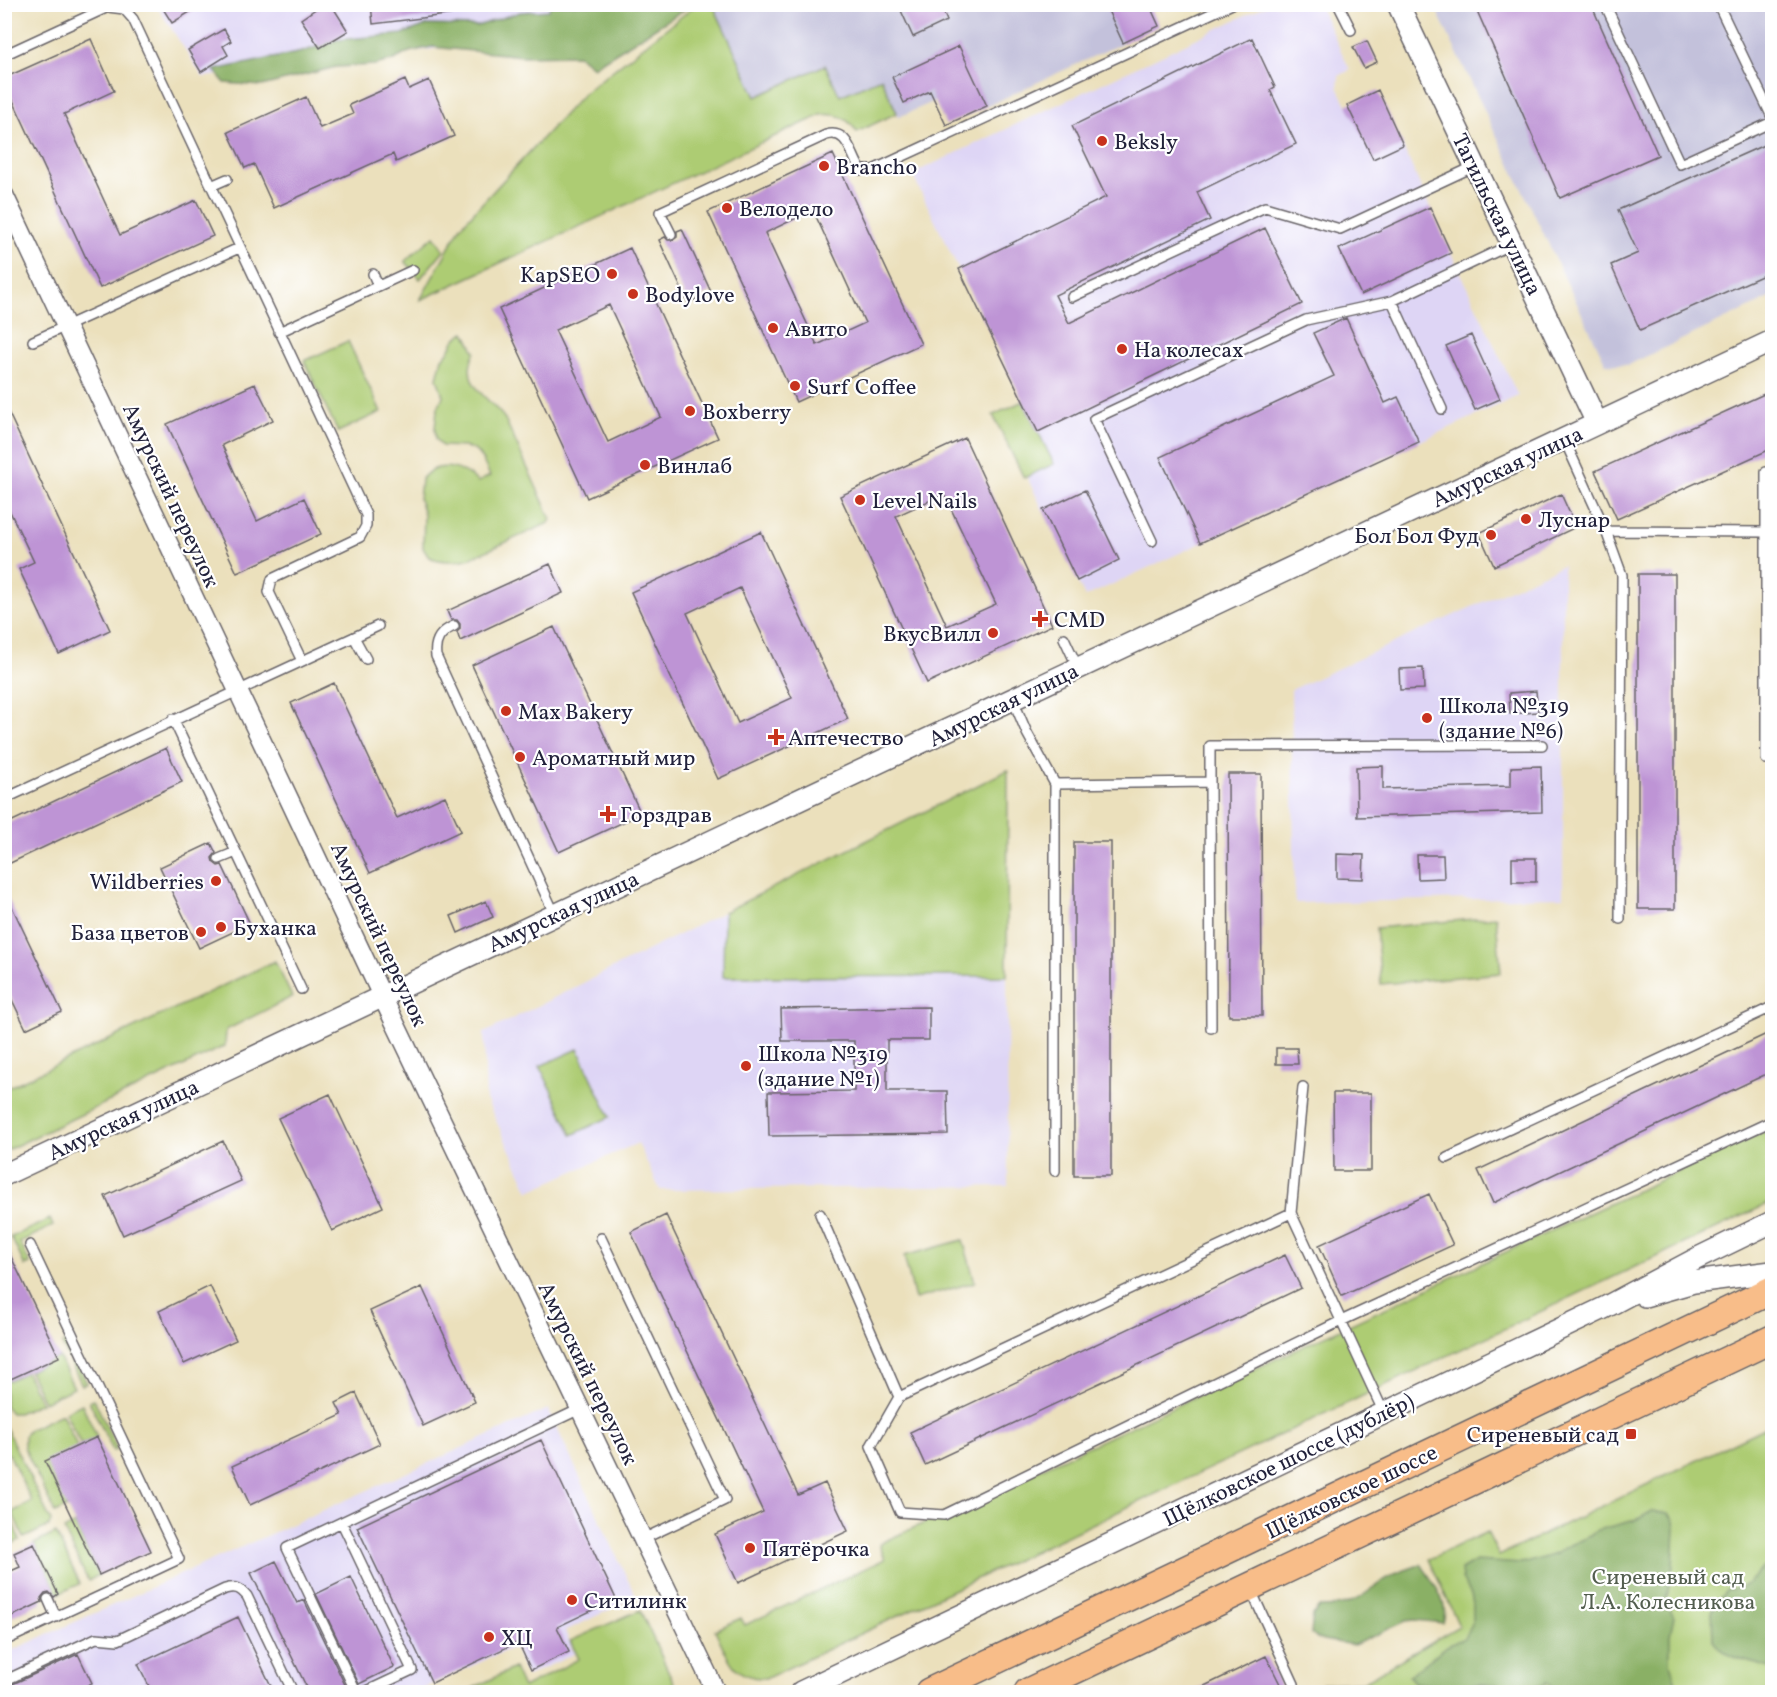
<svg xmlns="http://www.w3.org/2000/svg" width="1777" height="1697" viewBox="0 0 1777 1697" font-family="Vollkorn,serif">
  <style>
    .built { fill: #ded5f5 }
    .industrial { fill: #c3c1db }
    .green { fill: #adcc73; stroke: #687757; stroke-width: 1.5 }
    .forest { fill: #8ab065; stroke: #566950; stroke-width: 1.5 }
    .building { fill: #be94d5; fill-rule: evenodd }
    .lines { fill: none; stroke-linecap: round; stroke-linejoin: round }
    .service-casing { stroke: #686468; stroke-width: 12 }
    .minor-casing { stroke: #686468; stroke-width: 21 }
    .tertiary-casing { stroke: #686468; stroke-width: 24 }
    .primary-casing { stroke: #686468; stroke-width: 30 }
    .service { stroke: #fff; stroke-width: 9 }
    .minor { stroke: #fff; stroke-width: 18 }
    .tertiary { stroke: #fff; stroke-width: 21 }
    .primary { stroke: #f8bd89; stroke-width: 27 }
    .poi-dot { fill: #c8321e; stroke: #fff; stroke-width: 2 }
    .labels { text-anchor: middle; stroke-width: 4.5; stroke-linejoin: round; paint-order: stroke }
    .poi-label { font-size: 22px; fill: #22223b; stroke: #fff; text-anchor: start }
    .street-label { font-size: 22px; fill: #22223b; stroke: #fff }
    .park-label { font-size: 22px; fill: #535e4f; stroke: #fff }
  </style>
  <rect width="100%" height="100%" fill="#fff"/>
  <filter id="ink" filterUnits="userSpaceOnUse"><feTurbulence type="fractalNoise" baseFrequency=".0167" numOctaves="2"/><feDisplacementMap in="SourceGraphic" scale="12" xChannelSelector="R" yChannelSelector="G"/><feConvolveMatrix kernelMatrix="1 2 1 2 8 2 1 2 1" color-interpolation-filters="sRGB"/></filter>
  <filter id="wash" filterUnits="userSpaceOnUse"><feTurbulence type="fractalNoise" baseFrequency=".008" numOctaves="4" result="noise"/><feDisplacementMap in="SourceGraphic" scale="24" xChannelSelector="R" yChannelSelector="G"/><feGaussianBlur stdDeviation="1.35" result="paint"/><feColorMatrix in="noise" values="0 0 0 0 0 0 0 0 0 0 0 0 0 0 0 0 0 1.4 0 .05"/><feComposite in="paint" operator="in"/></filter>
  <g filter="url(#wash)">
    <rect width="100%" height="100%" fill="#ebe0bc"/>
    <path class="built" d="M156,5H638L591,30L203,77Z
      M1267,5H1319L1350,70L1339,76L1338,87L1347,105L1378,90L1430,208L1518,396L1085,597L1027,477L1054,463L912,174Z
      M1563,565V897L1295,903L1291,690Z
      M724,912V977L1007,976L1008,1186L660,1190L638,1143L529,1191L486,1099L484,1033Z
      M548,1409L636,1597L565,1631L574,1654L527,1676L514,1647L414,1692H5L4,1654Z"/>
    <path class="industrial" d="M713,5H1160L1151,9L1159,26L946,125L935,101L899,117L881,78L840,96L825,65L756,97Z
      M1434,5H1772V297L1628,365L1606,364Z"/>
    <path class="green" d="M696,5H713L756,97L825,65L840,96L881,78L897,113L857,132C848,118 837,113 821,115L420,300L461,226L584,93Z
      M434,236L444,250L420,279L405,261Z
      M465,332L475,352C458,385 489,396 505,419L551,519L549,523L471,558C458,562 439,563 428,556L423,548L424,514L419,499L421,480C436,459 463,467 478,482L490,476C476,445 476,447 442,446L436,439L435,428L437,410L443,396L437,378L442,358C452,353 449,340 465,332Z
      M348,341L381,412L338,432L304,361Z
      M1023,401L1054,464L1024,478L993,415Z
      M1008,770L1007,976L723,977L724,912Z
      M1496,917L1501,973L1381,984L1376,928Z
      M275,961L292,997L226,1030L225,1046L5,1151V1089Z
      M578,1049L610,1117L572,1135L540,1066Z
      M1772,1128V1202L767,1678C732,1680 728,1657 715,1630L741,1618L745,1625L885,1559L879,1544Z
      M50,1219L53,1226L20,1242L30,1264L25,1266L11,1237Z
      M963,1240L975,1282L915,1299L904,1256Z
      M67,1341L87,1383L82,1385L62,1344Z
      M59,1357L74,1388L44,1402L29,1371Z
      M26,1372L41,1403L18,1413H11L5,1406V1374L8,1381Z
      M94,1399L117,1449L113,1451L89,1401Z
      M82,1404L97,1437L81,1445L65,1412Z
      M62,1414L77,1446L67,1507L55,1513L24,1447V1436L30,1429Z
      M4,1424L51,1521L49,1526L24,1538L12,1512L32,1502L9,1454L5,1455Z
      M1772,1424V1692H1325L1322,1684L1363,1682L1459,1626L1429,1559L1487,1532L1499,1556Z
      M5,1506L20,1540L5,1547H4Z
      M75,1524L99,1575L88,1581L64,1530Z
      M56,1533L80,1584L58,1594L34,1544Z
      M640,1610L678,1692H465L514,1668L523,1688L579,1659L570,1641Z"/>
    <path class="forest" d="M550,5H692L593,67L578,55L523,56L432,47L409,52L394,60L375,65L336,67L262,86L225,83L214,70L302,52L336,40L402,34L427,25L477,26L520,12L549,10Z
      M1652,1511L1669,1513L1674,1521L1675,1529L1673,1566L1666,1601L1674,1617L1670,1635V1663L1679,1692H1559L1548,1682L1541,1686L1480,1684L1453,1686L1415,1683L1409,1676L1447,1646L1464,1638L1473,1621V1604L1471,1595L1462,1579L1461,1570L1476,1561L1522,1564L1556,1554L1565,1547L1590,1536L1597,1530L1636,1520Z
      M1421,1564C1432,1581 1450,1602 1443,1623L1415,1620L1406,1621L1354,1645L1317,1639L1311,1633L1313,1615L1319,1607C1362,1607 1362,1591 1395,1574C1403,1570 1413,1568 1421,1564Z
      M1772,1567V1668H1770L1735,1658L1719,1648L1713,1641L1712,1612L1715,1604L1727,1590L1744,1586L1763,1568Z"/>
    <g id="blocks">
      <path class="building" d="M160,4H203L172,23Z
        M323,4H331L348,31L320,48L301,19Z
        M371,4H454V14L373,24Z
        M898,4H940L947,21L913,37Z
        M1105,4H1149L1159,26L1123,43Z
        M1474,4H1591L1658,155L1560,198Z
        M224,29L231,41L223,46L228,55L201,72L188,50Z
        M1252,38L1275,87L1270,90L1296,144L1197,192L1210,220L1055,295L1069,323L1265,228L1302,304L1038,432L959,269L1106,197L1072,126Z
        M91,39L114,91L64,114L120,235L196,200L213,236L100,288L4,81V78Z
        M1367,41L1377,62L1364,68L1353,47Z
        M959,46L987,106L946,125L930,91L904,103L892,77Z
        M405,80L409,89L429,80L454,136L396,162L393,154L274,208L254,164L245,168L228,132L306,97L320,128L353,114L349,105Z
        M1378,90L1403,145L1373,159L1347,105Z
        M1773,141V271L1640,330L1611,265L1638,253L1618,210Z
        M833,154L921,344L796,402L708,212ZM813,210L865,323L817,345L765,233Z
        M1430,207L1451,253L1361,295L1339,249Z
        M682,229L711,292L688,303L659,240L665,237L668,240H673L677,237V231Z
        M630,248L718,438L587,498L499,309ZM609,305L661,417L608,442L555,330Z
        M1346,318L1385,403L1398,397L1419,442L1200,543L1160,457L1334,376L1313,333Z
        M1471,335L1500,399L1475,410L1446,346Z
        M255,384L273,420L222,445L257,521L304,498L321,534L237,573L167,424Z
        M1773,390V448L1617,519L1595,471Z
        M4,403L110,630L59,654L19,569L34,562L4,499Z
        M965,438L1052,625L927,683L840,496ZM944,494L996,604L947,626L896,516Z
        M1085,490L1119,560L1077,581L1043,510Z
        M1561,494L1576,527L1494,566L1479,533Z
        M761,532L848,719L718,779L631,592ZM740,588L792,698L738,723L687,613Z
        M550,564L563,593L460,641L457,632L460,629V624L457,620H451L447,611Z
        M1638,574H1675V909H1638Z
        M554,627L641,814L559,852L472,665Z
        M1423,668L1424,689L1400,690L1399,669Z
        M334,683L397,818L445,796L461,831L370,873L291,703Z
        M1536,691L1538,712L1510,714L1509,693Z
        M166,748L182,782L4,866V825Z
        M1383,766V789L1511,786V767L1541,766L1542,812L1357,817L1356,767Z
        M1228,774H1261L1262,1016H1229Z
        M1074,842H1111V1176H1074Z
        M211,843L216,853L212,858L213,862L218,866L222,865L250,924L199,948L160,867Z
        M1337,854L1364,855L1363,879L1337,878Z
        M1417,855H1443L1444,878L1418,879Z
        M1512,858H1536V882H1512Z
        M4,890L62,1012L26,1029L4,983Z
        M486,901L493,917L458,933L451,916Z
        M929,1007V1040H887V1091H947L948,1134L769,1136L768,1092L854,1091V1041H782L781,1009Z
        M1773,1031V1071L1493,1203L1478,1170Z
        M1276,1048H1297L1298,1064H1276Z
        M1333,1093H1371V1171H1334Z
        M330,1094L383,1207L332,1231L278,1118Z
        M223,1141L241,1181L123,1235L105,1196Z
        M1429,1194L1453,1245L1342,1296L1319,1245Z
        M666,1215L798,1495L825,1483L848,1531L738,1583L715,1534L763,1512L631,1232Z
        M4,1242L59,1357L4,1382Z
        M1285,1255L1301,1288L925,1465L910,1432Z
        M210,1286L236,1340L184,1364L159,1311Z
        M422,1287L475,1402L423,1426L370,1311Z
        M356,1393L380,1444L250,1505L232,1466L342,1415L336,1403Z
        M97,1437L151,1551L99,1575L45,1461Z
        M541,1440L616,1599L557,1627L569,1652L531,1670L518,1642L432,1683L357,1527Z
        M34,1544L58,1594L54,1597L49,1592L45,1593L41,1598L42,1602L4,1620V1574L20,1567L14,1553Z
        M276,1561L297,1603L304,1600L347,1689L341,1692H309L251,1573Z
        M351,1577L394,1667L359,1684L316,1594Z
        M238,1617L274,1692H152L138,1664Z
        M78,1654L92,1683L73,1692H4V1688Z
        M1266,1656L1284,1692H1192Z"/>
    </g>
  </g>
  <g filter="url(#ink)">
    <use href="#blocks" fill-opacity="0" stroke="#686468" stroke-width="1.5"/>
    <g class="lines">
      <defs>
        <path id="service" d="M1338,4L1351,30
          M1605,4L1680,164L1772,122
          M1718,4L1772,117
          M4,55L108,7L124,9L133,19L366,515V526L360,537L272,579L269,592L302,661
          M211,186L227,179
          M671,234L660,212L826,135C849,128 851,157 861,170H873L1232,4
          M373,274L378,286
          M1072,297L1265,207L1340,229L1475,166
          M1392,301L1442,409
          M279,332L413,270
          M33,341L239,248
          M1564,439L1606,531L1622,575L1620,919
          M1606,531L1766,532V759H1772
          M1766,532V472H1772
          M1152,541L1094,419L1306,320L1392,301L1512,244
          M454,626C440,632 434,641 436,656L555,915
          M354,637L366,659
          M1064,638L1078,668
          M1013,700L1027,733L1055,784V1171
          M173,719L301,989
          M1210,782V746L1542,745
          M1055,784L1210,782L1211,1028
          M4,799L378,626
          M219,859L236,852
          M1303,1087L1291,1213L1384,1413
          M1447,1158L1772,1007
          M1291,1213L899,1397L871,1446L900,1512L944,1515L1341,1321L1772,1121
          M820,1214L899,1397
          M601,1238L725,1500L643,1539
          M342,1523L412,1670L365,1692
          M1251,1590L1294,1684L1295,1692
          M48,1599L56,1617
          M4,1641L179,1559L30,1245
          M4,1681L96,1638L118,1640L225,1589C236,1586 240,1588 247,1596L293,1692
          M356,1692L287,1548L580,1409"/>
        <path id="minor" d="M4,195L382,996L716,1692"/>
        <path id="tertiary" d="M1398,4L1597,423
          M4,1175L1772,341
          M1645,1296L1694,1282L1772,1272
          M801,1692L1604,1308L1698,1258L1772,1222"/>
        <path id="primary" d="M929,1692L1772,1290
          M1028,1692L1772,1339"/>
      </defs>
      <use href="#service" class="service-casing"/>
      <use href="#minor" class="minor-casing"/>
      <use href="#tertiary" class="tertiary-casing"/>
      <use href="#primary" class="primary-casing"/>
      <use href="#service" class="service"/>
      <use href="#minor" class="minor"/>
      <use href="#tertiary" class="tertiary"/>
      <use href="#primary" class="primary"/>
    </g>
  </g>
  <g class="poi-dot">
    <circle cx="1102" cy="141" r="6"/>
    <circle cx="824" cy="166" r="6"/>
    <circle cx="727" cy="208" r="6"/>
    <circle cx="612" cy="274" r="6"/>
    <circle cx="633" cy="294" r="6"/>
    <circle cx="773" cy="328" r="6"/>
    <circle cx="1122" cy="349" r="6"/>
    <circle cx="795" cy="386" r="6"/>
    <circle cx="690" cy="411" r="6"/>
    <circle cx="645" cy="465" r="6"/>
    <circle cx="860" cy="500" r="6"/>
    <circle cx="1526" cy="519" r="6"/>
    <circle cx="1491" cy="535" r="6"/>
    <path d="M1037 610h6v6h6v6h-6v6h-6v-6h-6v-6h6z"/>
    <circle cx="993" cy="633" r="6"/>
    <circle cx="506" cy="711" r="6"/>
    <circle cx="1427" cy="718" r="6"/>
    <path d="M773 728h6v6h6v6h-6v6h-6v-6h-6v-6h6z"/>
    <circle cx="520" cy="757" r="6"/>
    <path d="M605 805h6v6h6v6h-6v6h-6v-6h-6v-6h6z"/>
    <circle cx="216" cy="881" r="6"/>
    <circle cx="221" cy="927" r="6"/>
    <circle cx="201" cy="932" r="6"/>
    <circle cx="746" cy="1066" r="6"/>
    <rect x="1625" y="1428" width="12" height="12" rx="3"/>
    <circle cx="750" cy="1548" r="6"/>
    <circle cx="572" cy="1600" r="6"/>
    <circle cx="489" cy="1637" r="6"/>
  </g>
  <g class="labels">
    <g class="poi-label">
      <text x="1114" y="149">Beksly</text>
      <text x="836" y="174">Brancho</text>
      <text x="739" y="216">Велодело</text>
      <text x="600" y="282" text-anchor="end">KapSEO</text>
      <text x="645" y="302">Bodylove</text>
      <text x="785" y="336">Авито</text>
      <text x="1134" y="357">На колесах</text>
      <text x="807" y="394">Surf Coffee</text>
      <text x="702" y="419">Boxberry</text>
      <text x="657" y="473">Винлаб</text>
      <text x="872" y="508">Level Nails</text>
      <text x="1538" y="527">Луснар</text>
      <text x="1479" y="543" text-anchor="end">Бол Бол Фуд</text>
      <text x="1054" y="627">CMD</text>
      <text x="981" y="641" text-anchor="end">ВкусВилл</text>
      <text x="1439" y="713">Школа №319<tspan x="1439" dy="25">(здание №6)</tspan></text>
      <text x="518" y="719">Max Bakery</text>
      <text x="788" y="745">Аптечество</text>
      <text x="532" y="765">Ароматный мир</text>
      <text x="620" y="822">Горздрав</text>
      <text x="204" y="889" text-anchor="end">Wildberries</text>
      <text x="233" y="935">Буханка</text>
      <text x="189" y="940" text-anchor="end">База цветов</text>
      <text x="758" y="1061">Школа №319<tspan x="758" dy="25">(здание №1)</tspan></text>
      <text x="1619" y="1442" text-anchor="end">Сиреневый сад</text>
      <text x="762" y="1556">Пятёрочка</text>
      <text x="584" y="1608">Ситилинк</text>
      <text x="501" y="1645">ХЦ</text>
    </g>
    <g class="street-label">
      <text transform="translate(1498 214) rotate(64)" y="8">Тагильская улица</text>
      <text transform="translate(1507 466) rotate(-25)" y="8">Амурская улица</text>
      <text transform="translate(172 495) rotate(65)" y="8">Амурский переулок</text>
      <text transform="translate(1003 704) rotate(-26)" y="8">Амурская улица</text>
      <text transform="translate(563 911) rotate(-25)" y="8">Амурская улица</text>
      <text transform="translate(380 934) rotate(65)" y="8">Амурский переулок</text>
      <text transform="translate(123 1119) rotate(-25)" y="8">Амурская улица</text>
      <text transform="translate(589 1373) rotate(64)" y="8">Амурский переулок</text>
      <text transform="translate(1288 1459) rotate(-26)" y="8">Щёлковское шоссе (дублёр)</text>
      <text transform="translate(1351 1491) rotate(-26)" y="8">Щёлковское шоссе</text>
    </g>
    <g class="park-label">
      <text x="1668" y="1584">Сиреневый сад<tspan x="1668" dy="25">Л.А. Колесникова</tspan></text>
    </g>
  </g>
  <rect width="1777" height="1697" fill="none" stroke="#fff" stroke-width="24"/>
</svg>
